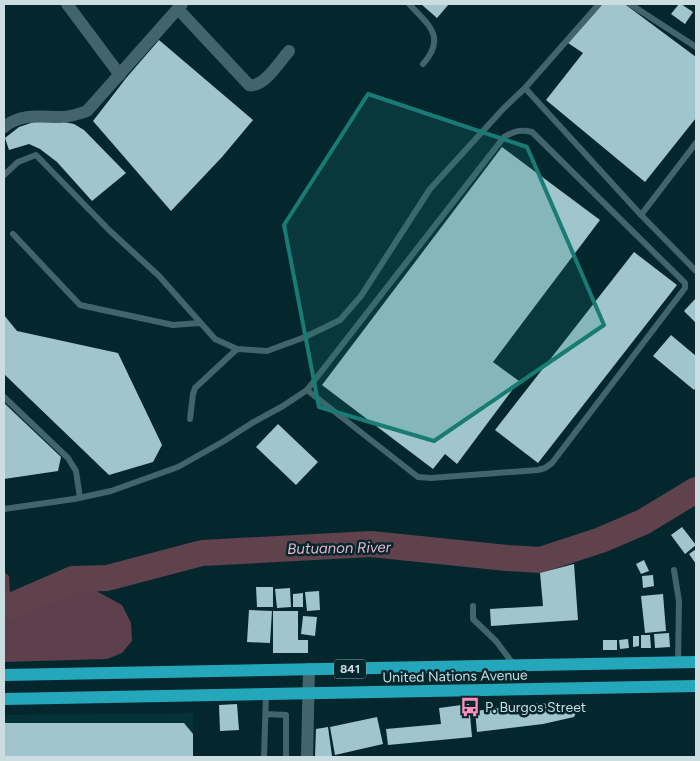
<svg xmlns="http://www.w3.org/2000/svg" width="700" height="761" viewBox="0 0 700 761" font-family="Figtree,sans-serif">
  <style>
    .built { fill: #043239 }
    .forest { fill: #5d404b }
    .lines { fill: none; stroke-linecap: round; stroke-linejoin: round }
    .river { stroke: #60424d; stroke-width: 26 }
    .building { fill: #a1c5cc }
    .lane { stroke: #43646b; stroke-width: 6 }
    .street { stroke: #43646b; stroke-width: 12 }
    .secondary { stroke: #43646b; stroke-width: 12 }
    .primary { stroke: #24a7bb; stroke-width: 12 }
    .marked { fill: #187b74; fill-opacity: 0.2; stroke: #187b74; stroke-width: 4; stroke-linejoin: round }
    .labels { text-anchor: middle; stroke-width: 5; stroke-linejoin: round; paint-order: stroke }
    .shield { fill: #04272d; stroke: #90a6ab; stroke-width: 1 }
    .shield-label { font-size: 12px; font-weight: bold; fill: #ccdde1 }
    .street-label { font-size: 14px; fill: #ccdde1; stroke: #04272d }
    .poi-label { font-size: 14px; fill: #ccdde1; stroke: #04272d; text-anchor: start }
    .water-label { font-size: 15px; font-style: italic; fill: #f1b5cb; stroke: #04272d }
  </style>
  <rect width="100%" height="100%" fill="#04272d"/>
  <path class="built" d="M193,713V757H4V715Z"/>
  <path class="forest" d="M4,572L9,576L10,593L19,600L87,586L122,605L131,623L132,641L122,653L107,659L4,662Z"/>
  <g class="lines">
    <path class="river" d="M4,607L11,606L73,579L107,578L202,553L371,544L507,558L540,560L601,540L643,522L696,490"/>
  </g>
  <path class="building" d="M421,4H449L437,18Z
    M602,4L626,5L696,57V118L645,182L546,100L583,53L568,43Z
    M679,4H681L693,12L685,24L671,14Z
    M159,40L253,120L222,157L171,211L93,121L127,77Z
    M34,122H64L74,124L84,130L126,173L92,201L57,162L40,149L29,144L9,150L5,138L19,127Z
    M502,147L600,220L493,362L519,381L457,464L445,454L433,469L322,385Z
    M634,252L677,285L538,463L495,430Z
    M696,298V323L684,311Z
    M4,315L17,331L118,353L162,445L153,462L109,475L4,374Z
    M671,335L696,356V387L694,390L653,356Z
    M4,403L61,457L58,471L4,479Z
    M278,424L318,462L296,485L256,447Z
    M682,527L696,545L685,554L671,535Z
    M696,549V564L689,554Z
    M644,560L649,571L641,574L636,564Z
    M574,564L578,620L491,626L490,609L543,606L540,573Z
    M653,575L654,586L643,588L642,576Z
    M256,587H273V607H257Z
    M290,588L291,607L277,608L275,589Z
    M319,591L320,610L307,611L305,592Z
    M303,593V607H293V594Z
    M663,594L666,631L645,633L641,596Z
    M249,610L272,611L270,643L247,642Z
    M273,611H298V640H308V653H273Z
    M303,616L317,617L315,636L301,634Z
    M669,633L670,647L655,648L654,634Z
    M641,635H650L651,648H641Z
    M633,636H639V646L633,647Z
    M628,639L629,648L620,649L619,640Z
    M603,640H617V650H603Z
    M541,703L578,709L574,717L543,724L477,732L475,711Z
    M237,704L239,730L220,731L219,705Z
    M469,704L472,737L388,745L386,729L441,724L439,708Z
    M377,717L383,744L335,755L330,727Z
    M4,723H184L193,734V757H4Z
    M328,727L332,756L315,757L316,729Z"/>
  <g class="lines">
    <path class="lane" d="M409,4C428,24 447,37 423,64
      M630,4L696,47
      M525,88L599,4
      M4,175L18,162L36,155L109,230L159,276L215,339L237,349L267,351L305,337L340,320L361,296L430,189L503,109L525,88L641,215L696,271
      M641,215L696,143
      M13,234L80,305L173,325L200,323
      M4,397L68,458L76,471L80,498
      M190,419L193,394L195,388L237,349
      M4,509L74,499L111,491L178,467L224,441L252,423L283,406L307,390L504,137C514,131 521,129 532,132L685,283V288L552,463L545,468L538,470L431,478L418,477L307,390
      M674,570L679,601L678,663
      M473,606V619L496,641L514,665
      M266,714L286,715V757
      M264,757L266,695"/>
    <path class="street" d="M67,4L120,75
      M178,9L249,85C264,88 280,61 289,51"/>
    <path class="secondary" d="M4,127C21,113 39,117 60,117C70,117 79,114 87,111L182,4
      M307,757L309,669"/>
    <path class="primary" d="M4,675L696,662
      M4,699L696,686"/>
  </g>
  <path class="marked" d="M368,94L527,147L604,325L434,441L319,407L284,225Z"/>
  <defs>
    <symbol id="bus-bare" viewBox="-9 -9 18 18"><path d="M-5-6H5V4H4V6H2V4H-2V6H-4V4H-5ZM-3.5-4V0h7V-4ZM-3.5 1.2v1.5H-2V1.2ZM2 1.2v1.5H3.5V1.2Z" fill="#fe8ebc" stroke="#04272d" stroke-width="2.5" paint-order="stroke"/></symbol>
  </defs>
  <g fill-rule="evenodd">
    <use href="#bus-bare" x="456" y="693" width="28" height="28"/>
  </g>
  <g class="labels">
    <rect class="shield" x="334" y="659.5" width="32" height="19" rx="4"/>
    <g class="shield-label">
      <text x="350" y="673">841</text>
    </g>
    <g class="street-label">
      <text transform="translate(455 676) rotate(-1)" y="5">United Nations Avenue</text>
    </g>
    <g class="poi-label">
      <text x="485" y="712">P. Burgos Street</text>
    </g>
    <g class="water-label">
      <text transform="translate(339 548) rotate(-1)" y="5">Butuanon River</text>
    </g>
  </g>
  <rect width="700" height="761" fill="none" stroke="#ccdde1" stroke-width="10"/>
</svg>
